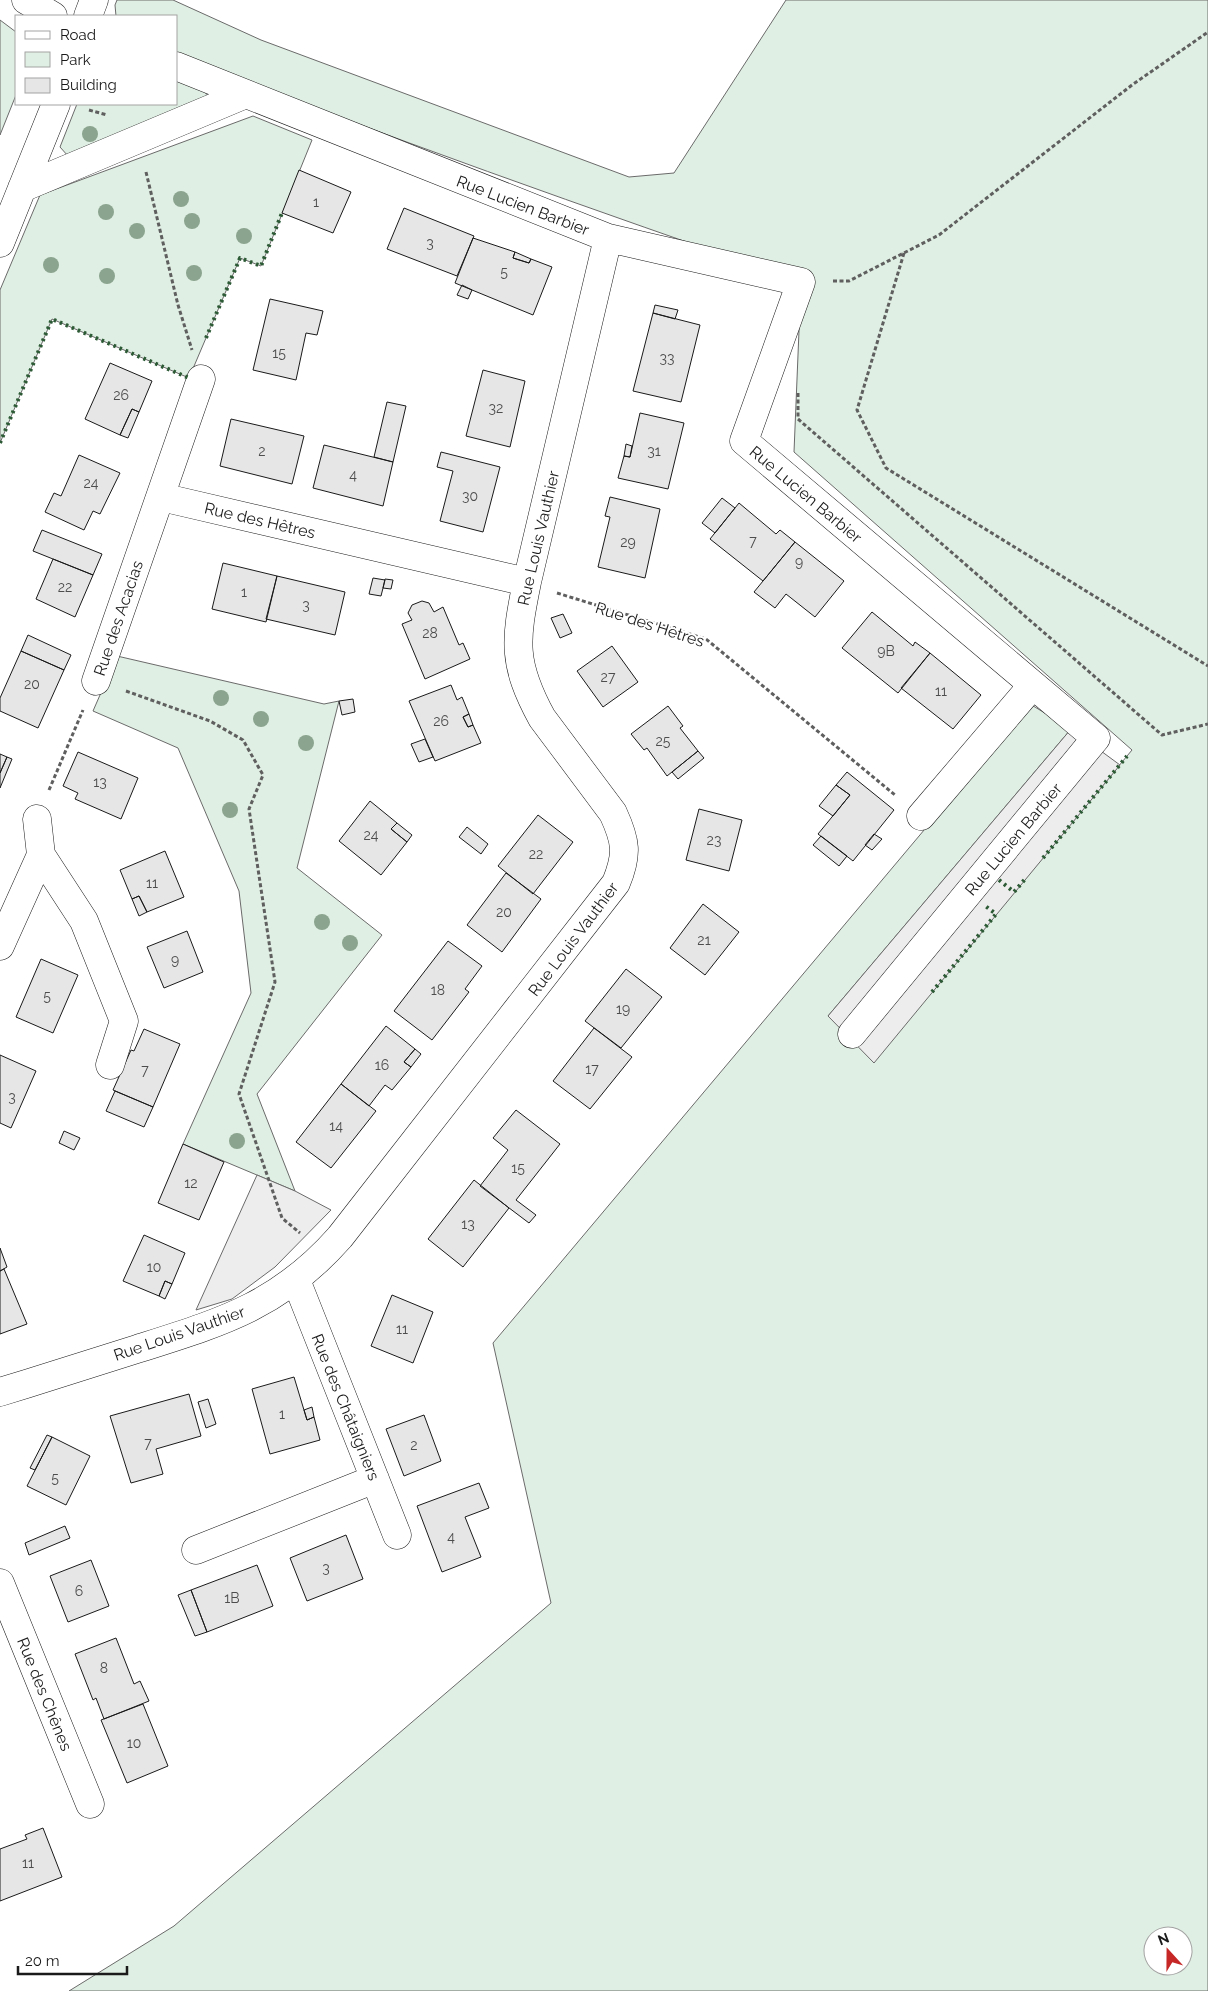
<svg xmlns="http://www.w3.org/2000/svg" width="1208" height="1991" viewBox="0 0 1208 1991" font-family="Raleway,sans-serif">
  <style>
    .green { fill: #e0efe3; stroke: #6a6a6a; fill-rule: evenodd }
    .parking { fill: #ededed; stroke: #6a6a6a }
    .building { fill: #e6e6e6; stroke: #1a1a1a }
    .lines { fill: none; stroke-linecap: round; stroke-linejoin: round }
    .minor-casing { stroke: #1a1a1a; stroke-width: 29 }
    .path { stroke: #5f5f5f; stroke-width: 3; stroke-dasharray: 4 2.5; stroke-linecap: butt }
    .minor { stroke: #fff; stroke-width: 28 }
    .hedge { stroke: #2b5a34; stroke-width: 4; stroke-dasharray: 2.5 4; stroke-linecap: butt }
    .tree { fill: #8aa48f }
    .labels { text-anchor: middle; stroke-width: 4; stroke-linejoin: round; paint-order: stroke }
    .number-label { font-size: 14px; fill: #4d4d4d }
    .street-label { font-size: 16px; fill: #1a1a1a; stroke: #fff }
  </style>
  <rect width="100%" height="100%" fill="#fff"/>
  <path class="green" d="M117,0H173L261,40L629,177L674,173L786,0H1208V1991H69L174,1926L551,1603L493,1343L1030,704L1071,729L828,1016L1026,878L1132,750L794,452L801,282C592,209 382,136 176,54V16H116L115,5ZM1153,1936H1183V1966H1153Z
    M0,20L16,32V95L0,135Z
    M176,79L204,91L209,97L68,156L60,147L77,104H176Z
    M253,116L312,140L261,266L240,258L189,378L52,319L0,443V290L40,195Z
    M117,656L324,704L339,701L297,868L382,935L257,1094L295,1191L183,1144L251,993L239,891L178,748L93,711Z"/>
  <path class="parking" d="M1071,729L1120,765L874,1063L828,1016Z
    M257,1175L295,1191L331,1210L275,1267L232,1299L196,1310Z"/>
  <path class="building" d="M299,170L351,192L333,233L282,213Z
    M404,208L474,236L457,276L387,249Z
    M473,238L515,252L513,258L529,263L531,259L552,267L533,315L455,283Z
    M515,252L531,259L529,263L513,258Z
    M462,285L472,290L468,299L457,295Z
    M270,299L323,311L317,335L306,333L296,380L253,370Z
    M655,305L678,310L675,319L653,313Z
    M653,313L700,325L681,402L633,391Z
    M110,363L152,381L139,412L132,409L120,435L85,419Z
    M483,370L525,381L510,447L466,436Z
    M387,402L406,406L393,462L374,457Z
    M132,409L139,412L128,438L120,435Z
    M640,413L684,423L668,489L618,478L624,456L630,457Z
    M231,419L304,436L292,484L220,466Z
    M626,444L632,446L630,457L624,456Z
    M324,445L393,462L383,506L313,488Z
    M441,452L500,467L483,532L440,521L453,471L437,467Z
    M79,455L120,473L100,514L93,511L84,530L45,512L54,493L61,496Z
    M610,497L660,509L645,578L598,567L610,517L605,516Z
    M722,498L735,508L715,533L702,523Z
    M739,503L776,534L780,530L795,542L763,581L710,539Z
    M42,530L102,554L93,575L33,551Z
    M795,542L844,581L815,617L786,594L775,608L754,592Z
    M53,559L93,575L75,617L36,599Z
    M223,563L277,576L266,622L212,609Z
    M277,576L345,592L335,635L266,619Z
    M373,578L385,580L381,596L369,594Z
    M385,579L393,580L391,589L383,588Z
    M422,601L429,603L434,612L443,607L459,645L463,643L470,659L425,679L402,624L412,620L408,613L412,605Z
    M872,612L913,646L915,642L930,653L898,693L842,648Z
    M563,614L572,633L560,638L551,618Z
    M28,635L71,655L64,670L21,651Z
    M612,646L638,682L603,707L577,671Z
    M21,651L64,670L38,728L0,711V698Z
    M930,653L981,695L953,729L901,688Z
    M451,685L457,700L462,697L469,714L463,717L468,727L473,725L481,743L435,761L409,701Z
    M353,699L355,712L342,715L339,701Z
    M668,706L683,726L680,728L698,751L667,776L647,748L644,750L631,734Z
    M469,714L473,725L468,727L463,717Z
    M425,739L433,757L419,762L411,744Z
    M698,751L704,758L678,779L672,772Z
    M78,752L138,778L121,819L75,799L78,793L63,786Z
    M0,754L7,757L0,773Z
    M7,757L12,759L0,788V773Z
    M847,772L894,810L853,861L818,834L850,795L836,785Z
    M836,785L850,795L833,816L819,806Z
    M370,801L397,823L391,829L407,842L381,875L339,841Z
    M699,809L742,820L729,871L686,860Z
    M538,815L573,842L533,894L498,866Z
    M397,823L412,835L407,842L391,829Z
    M467,827L488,844L481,854L459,837Z
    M874,834L882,839L872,850L865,845Z
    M821,836L847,856L839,866L813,845Z
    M165,851L184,897L147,912L139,896L132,899L120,870Z
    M506,873L541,899L502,952L467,925Z
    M139,896L147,912L139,916L132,899Z
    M703,904L739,932L705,975L670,948Z
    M187,931L203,972L164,988L147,947Z
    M448,941L482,966L465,989L469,992L432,1040L394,1011Z
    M41,959L78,975L53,1033L16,1017Z
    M626,969L662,997L621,1048L585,1021Z
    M386,1026L415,1049L404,1062L411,1067L392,1090L385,1085L369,1106L341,1084Z
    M594,1028L632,1057L590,1109L553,1081Z
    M144,1029L180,1044L153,1107L113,1090L131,1050L134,1051Z
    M415,1049L421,1054L411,1067L404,1062Z
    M0,1055L36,1071L11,1128L0,1123Z
    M341,1084L376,1111L331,1168L296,1142Z
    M115,1091L153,1107L144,1127L106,1111Z
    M516,1110L560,1144L516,1200L536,1215L529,1223L480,1186L508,1150L493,1138Z
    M64,1131L80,1138L74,1150L59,1143Z
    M183,1144L224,1162L199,1220L158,1203Z
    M474,1180L509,1208L463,1267L428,1239Z
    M144,1235L185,1253L172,1284L165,1281L159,1296L123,1281Z
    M0,1248L7,1267L0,1271Z
    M4,1269L27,1324L0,1334V1271Z
    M165,1281L172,1284L165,1299L159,1296Z
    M392,1295L433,1312L413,1363L371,1346Z
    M294,1377L307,1420L314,1417L320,1440L270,1454L252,1389Z
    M189,1394L201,1436L156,1449L163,1474L131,1483L110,1416Z
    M208,1399L216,1424L206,1428L198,1402Z
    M312,1407L314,1417L307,1420L304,1410Z
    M424,1415L441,1461L404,1476L386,1429Z
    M47,1435L52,1437L35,1470L30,1468Z
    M52,1437L90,1456L66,1505L27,1486Z
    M479,1483L489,1508L465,1517L481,1557L442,1572L417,1506Z
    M65,1526L70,1538L29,1555L25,1543Z
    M346,1535L363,1579L307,1601L290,1558Z
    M91,1560L109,1606L68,1622L50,1576Z
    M257,1565L273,1606L207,1632L191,1590Z
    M191,1590L207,1632L195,1636L178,1595Z
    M116,1638L134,1684L140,1681L149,1701L104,1719L96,1698L93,1700L75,1654Z
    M143,1704L168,1766L127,1783L101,1720Z
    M43,1828L62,1877L0,1901V1849L27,1839L25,1835Z"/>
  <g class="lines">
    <defs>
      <path id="minor" d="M26,0L53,16
        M88,16L94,0
        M176,66L608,238L801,282L744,441L1096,738L852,1034
        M22,188L246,94
        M0,243L56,104
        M161,497L527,582
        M96,681L201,379
        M921,816L1032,686
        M41,855L84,921L124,1021L110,1065
        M0,946L41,855L37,819
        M296,1280L397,1535
        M0,1392C46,1378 92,1363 137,1349C222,1322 279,1306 340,1237L616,883C628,854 626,841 613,813L542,718C512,663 515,641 527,582L608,238
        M196,1550L375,1479
        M0,1583L90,1804"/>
    </defs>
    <use href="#minor" class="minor-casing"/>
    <path class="path" d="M89,110L107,115
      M146,172L178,305L192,350
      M904,253L857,410L886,468L1208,666
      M833,281H849L939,235L1132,85L1208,32
      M798,393V419L1162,735L1208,724
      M557,593L706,639L895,795
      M126,691L210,721L243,740L263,775L249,809L275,982L239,1094L282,1218L300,1233
      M49,790L83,710"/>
    <use href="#minor" class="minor"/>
    <path class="hedge" d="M206,338L240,258L261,266L282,213
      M0,443L52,319L189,378
      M1043,858L1127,756
      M999,880L1014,892L1026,878
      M932,992L996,914L984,905"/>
  </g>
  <g class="tree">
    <circle cx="90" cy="134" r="8"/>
    <circle cx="181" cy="199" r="8"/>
    <circle cx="106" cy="212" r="8"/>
    <circle cx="192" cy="221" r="8"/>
    <circle cx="137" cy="231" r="8"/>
    <circle cx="244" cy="236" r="8"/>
    <circle cx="51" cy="265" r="8"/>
    <circle cx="194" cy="273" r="8"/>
    <circle cx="107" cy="276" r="8"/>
    <circle cx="221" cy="698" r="8"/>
    <circle cx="261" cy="719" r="8"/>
    <circle cx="306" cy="743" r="8"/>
    <circle cx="230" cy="810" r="8"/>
    <circle cx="322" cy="922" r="8"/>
    <circle cx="350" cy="943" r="8"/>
    <circle cx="237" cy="1141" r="8"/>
  </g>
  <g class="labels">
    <g class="number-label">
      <text x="316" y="207">1</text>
      <text x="430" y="248">3</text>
      <text x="504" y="277">5</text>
      <text x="279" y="358">15</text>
      <text x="667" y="363">33</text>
      <text x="121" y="400">26</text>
      <text x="496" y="413">32</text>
      <text x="262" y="456">2</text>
      <text x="654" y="456">31</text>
      <text x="353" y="480">4</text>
      <text x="91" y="488">24</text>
      <text x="470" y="501">30</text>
      <text x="753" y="546">7</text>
      <text x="628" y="547">29</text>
      <text x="799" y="567">9</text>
      <text x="65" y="592">22</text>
      <text x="244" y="597">1</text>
      <text x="306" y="610">3</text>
      <text x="430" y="638">28</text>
      <text x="886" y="656">9B</text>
      <text x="608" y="682">27</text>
      <text x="32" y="689">20</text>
      <text x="941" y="696">11</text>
      <text x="441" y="726">26</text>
      <text x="663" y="746">25</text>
      <text x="100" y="787">13</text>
      <text x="371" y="840">24</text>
      <text x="714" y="845">23</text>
      <text x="536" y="859">22</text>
      <text x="152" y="888">11</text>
      <text x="504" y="917">20</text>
      <text x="704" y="945">21</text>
      <text x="175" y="965">9</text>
      <text x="438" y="995">18</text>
      <text x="47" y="1001">5</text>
      <text x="623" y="1014">19</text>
      <text x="382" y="1070">16</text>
      <text x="592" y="1074">17</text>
      <text x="145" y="1075">7</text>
      <text x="12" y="1102">3</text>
      <text x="336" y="1131">14</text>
      <text x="518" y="1173">15</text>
      <text x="191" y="1188">12</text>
      <text x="468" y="1229">13</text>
      <text x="154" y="1272">10</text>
      <text x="402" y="1334">11</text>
      <text x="282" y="1419">1</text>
      <text x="148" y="1448">7</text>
      <text x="414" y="1450">2</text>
      <text x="55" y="1483">5</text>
      <text x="451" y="1542">4</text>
      <text x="326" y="1573">3</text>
      <text x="79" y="1596">6</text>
      <text x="232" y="1603">1B</text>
      <text x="104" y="1673">8</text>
      <text x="134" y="1748">10</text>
      <text x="28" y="1868">11</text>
    </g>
    <g class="street-label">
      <text transform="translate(523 205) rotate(21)" y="6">Rue Lucien Barbier</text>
      <text transform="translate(806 494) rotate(40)" y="6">Rue Lucien Barbier</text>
      <text transform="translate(260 520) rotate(13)" y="6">Rue des Hêtres</text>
      <text transform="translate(538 538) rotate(-77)" y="6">Rue Louis Vauthier</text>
      <text transform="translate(118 618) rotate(-71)" y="6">Rue des Acacias</text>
      <text transform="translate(650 624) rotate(18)" y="6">Rue des Hêtres</text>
      <text transform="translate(1013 839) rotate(-50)" y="6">Rue Lucien Barbier</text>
      <text transform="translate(573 939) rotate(-53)" y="6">Rue Louis Vauthier</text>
      <text transform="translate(179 1333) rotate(-19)" y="6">Rue Louis Vauthier</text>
      <text transform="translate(346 1407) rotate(68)" y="6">Rue des Châtaigniers</text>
      <text transform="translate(45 1694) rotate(68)" y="6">Rue des Chênes</text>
    </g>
  </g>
  <rect x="15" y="15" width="162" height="90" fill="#ffffff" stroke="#a3a3a3"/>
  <rect x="25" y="31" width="25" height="8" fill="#ffffff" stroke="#a3a3a3"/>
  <text x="60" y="40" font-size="15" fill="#1a1a1a">Road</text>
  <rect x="25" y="52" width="25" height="15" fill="#e0efe3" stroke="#a3a3a3"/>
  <text x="60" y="65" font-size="15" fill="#1a1a1a">Park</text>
  <rect x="25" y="78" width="25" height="15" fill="#e6e6e6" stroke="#a3a3a3"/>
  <text x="60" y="90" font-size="15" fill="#1a1a1a">Building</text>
  <g transform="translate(1168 1951) rotate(339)"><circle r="24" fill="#ffffff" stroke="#a3a3a3"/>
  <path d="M0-4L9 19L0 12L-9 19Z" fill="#c62828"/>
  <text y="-8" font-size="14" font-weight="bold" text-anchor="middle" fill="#1a1a1a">N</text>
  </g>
  <path d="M18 1966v8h109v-8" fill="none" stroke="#1a1a1a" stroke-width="2.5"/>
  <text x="25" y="1966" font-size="15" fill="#1a1a1a" stroke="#ffffff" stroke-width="4" paint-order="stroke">20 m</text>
</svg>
